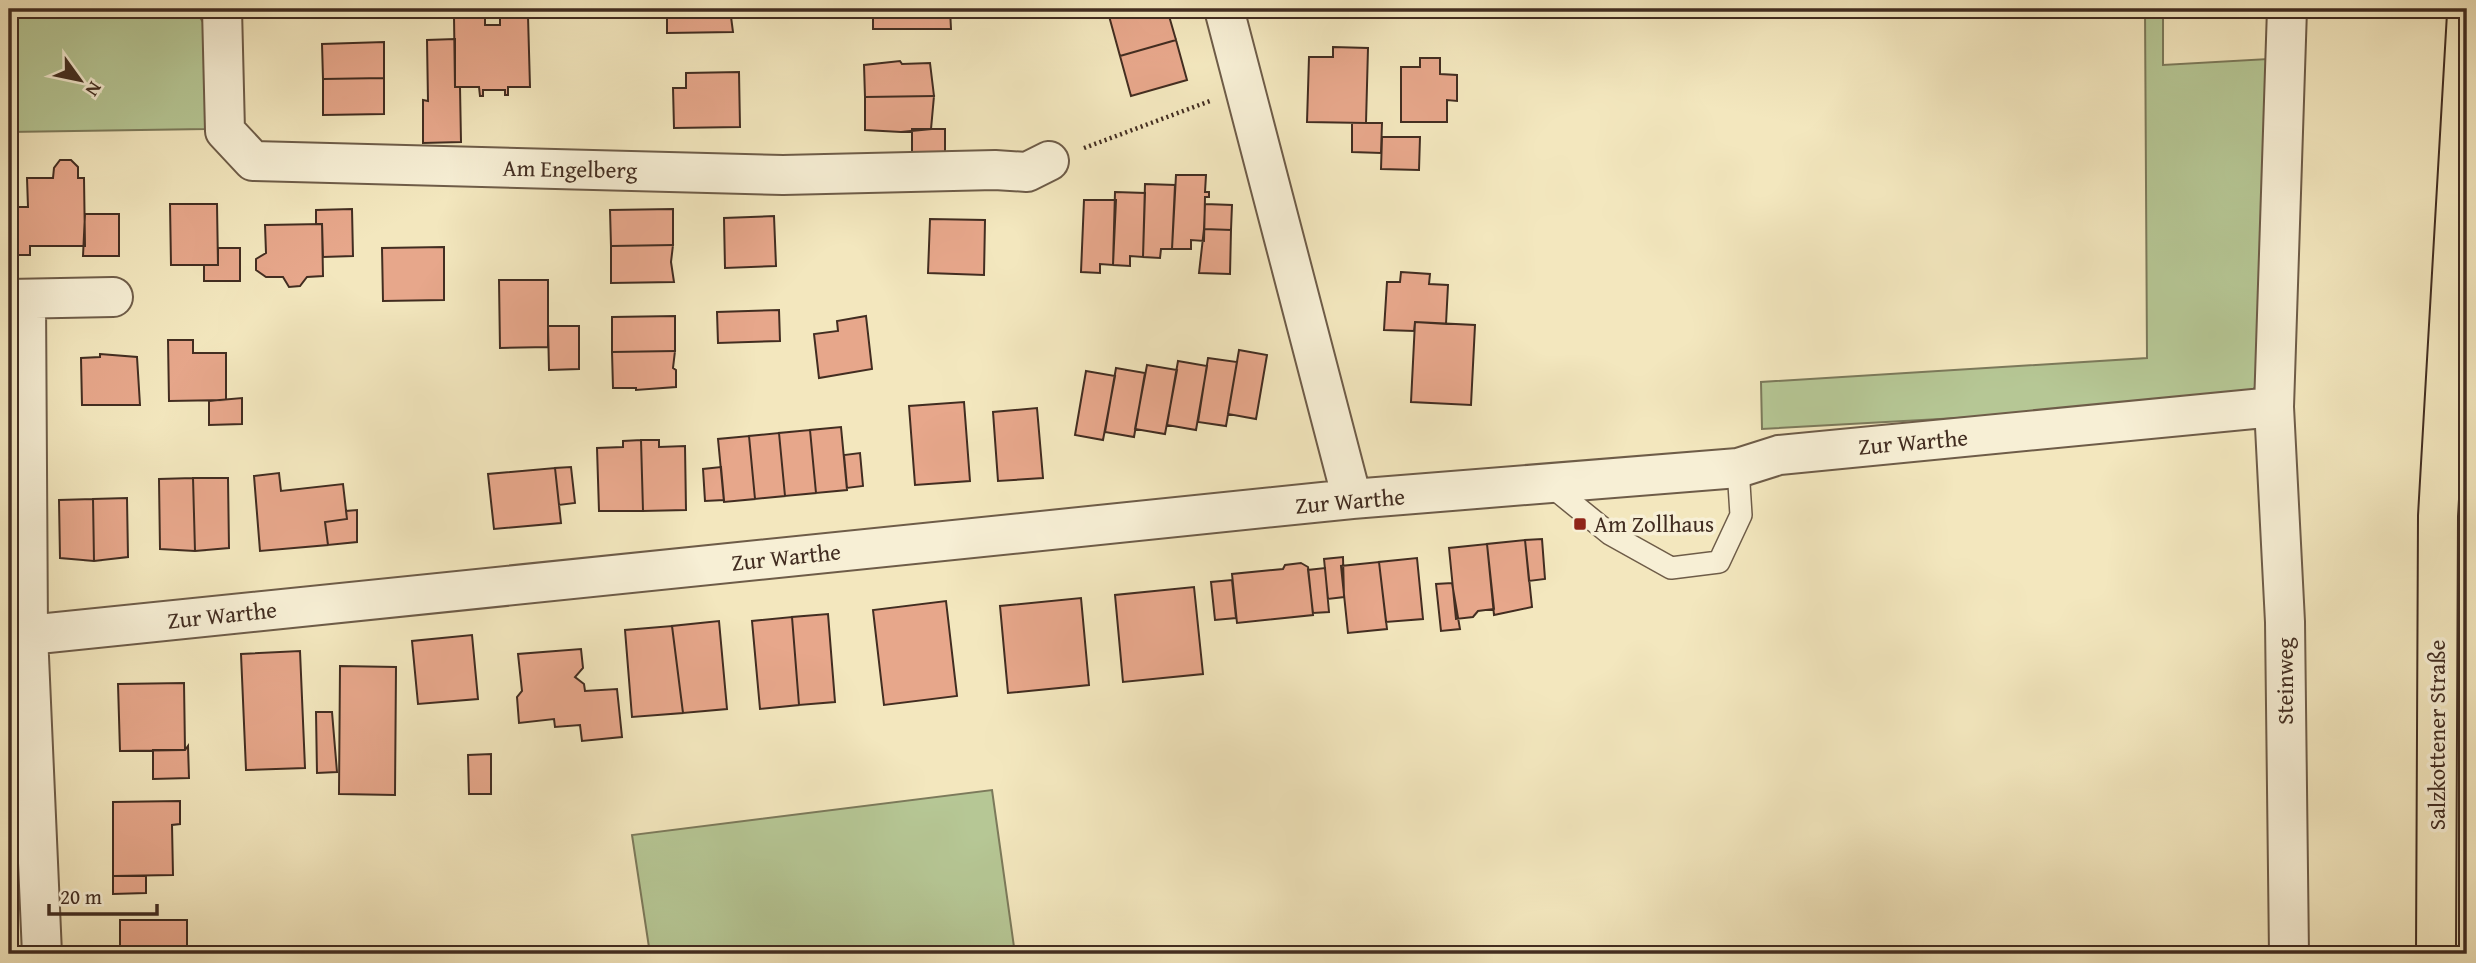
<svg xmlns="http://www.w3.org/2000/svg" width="2476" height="963" viewBox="0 0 2476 963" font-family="'Gentium Book Plus',serif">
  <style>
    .green { fill: #b6c795; stroke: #7c7a5b; stroke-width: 2 }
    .building { fill: #e7a78b; stroke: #422d21; stroke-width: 2 }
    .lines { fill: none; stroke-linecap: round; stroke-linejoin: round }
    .service-casing { stroke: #6e5c48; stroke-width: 24 }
    .minor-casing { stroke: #6e5c48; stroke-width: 42 }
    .trunk-casing { stroke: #422d21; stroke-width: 42 }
    .path { stroke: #422d21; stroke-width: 4.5; stroke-dasharray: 2 3.5; stroke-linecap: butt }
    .service { stroke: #f7efd5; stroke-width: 21 }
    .minor { stroke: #f7efd5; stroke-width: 38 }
    .trunk { stroke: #f3e7be; stroke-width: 38 }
    .poi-dot { fill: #8f2418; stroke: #f7efd5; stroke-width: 2.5 }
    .labels { text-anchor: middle; stroke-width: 7; stroke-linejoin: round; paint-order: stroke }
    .street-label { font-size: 23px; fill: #422d21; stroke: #f7efd5 }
    .poi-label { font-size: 23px; fill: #422d21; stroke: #f7efd5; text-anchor: start }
  </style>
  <rect width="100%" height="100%" fill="#f3e7be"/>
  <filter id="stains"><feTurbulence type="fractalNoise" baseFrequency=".00286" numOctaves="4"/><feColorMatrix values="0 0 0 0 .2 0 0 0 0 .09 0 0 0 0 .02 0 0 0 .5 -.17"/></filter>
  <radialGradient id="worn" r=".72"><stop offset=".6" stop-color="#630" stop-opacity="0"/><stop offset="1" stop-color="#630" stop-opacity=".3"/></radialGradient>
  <path class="green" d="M9,9H195L204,24L206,129L9,132Z
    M2145,9H2163V65L2268,59L2256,386L2243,402L1762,429L1761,382L2147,358Z
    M992,790L1015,954H650L632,835Z"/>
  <path class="building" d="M667,9H730L733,32L667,33Z
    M873,9H950L951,29H873Z
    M1135,9H1167L1176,40L1120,56L1109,16Z
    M528,16L530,87H508V95H505V90H483V96H480L479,87H455L454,17H485V25H500V17Z
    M455,39V87H460L461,142L423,143V100L428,101L427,40Z
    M1176,40L1187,80L1131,96L1120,56Z
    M384,42V78L323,79L322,44Z
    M1333,47L1368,48L1366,123L1307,122L1309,57H1333Z
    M1420,58H1440V74L1457,75V101L1447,100V122H1401V67H1420Z
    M900,61L902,64L930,63L934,96L865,97L864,65Z
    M739,72L740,127L674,128L673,88H686V73Z
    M384,78V114L323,115V79Z
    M934,96L931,129L901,132L865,130V97Z
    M1352,123H1382L1381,153L1352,152Z
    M912,129H945V155L912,156Z
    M1382,137H1420L1419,170L1381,169Z
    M60,160H71L78,167V178H84L85,246H30V255H9V207H28L27,178H53L54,168Z
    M1176,175H1206L1205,192H1209V197H1205L1204,241L1191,240V249H1172Z
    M1145,184L1175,185L1172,249H1161L1160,258L1143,257Z
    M1115,192L1145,193L1143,257L1130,256V266L1113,265Z
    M1084,200H1116L1113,265L1100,264V273L1081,272Z
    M170,204H217L218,265H171Z
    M1205,204L1232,205L1231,230L1204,229Z
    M352,209L353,256L323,257L322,224H316V210Z
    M673,209V245L611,246L610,210Z
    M85,214H119V256H83Z
    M774,216L776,266L725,268L724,218Z
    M930,219L985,220L984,275L928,273Z
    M322,224L323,276L307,277L300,286L289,287L283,277H266L256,270V259L266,253L265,225Z
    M1204,229L1231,230L1230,274L1199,273Z
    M673,245L671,262L674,282L611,283V246Z
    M444,247V300L383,301L382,248Z
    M218,248H240V281H204V265H218Z
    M1401,272L1430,274L1429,284L1448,285L1446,324L1415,322L1414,331L1384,330L1387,282H1400Z
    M499,280H548V347L500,348Z
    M779,310L780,341L718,343L717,312Z
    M675,316V351L612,352V317Z
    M866,316L872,369L819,378L814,334L838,331L837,321Z
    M1415,322L1475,325L1471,405L1411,402Z
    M548,326H579V369L549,370Z
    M168,340H193V353H226V400L169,401Z
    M1239,350L1267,355L1256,419L1228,414Z
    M675,351L673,368L676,370V387L636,390V388H613L612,352Z
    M100,354L137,357L140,405H82L81,358L100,357Z
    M1208,358L1237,362L1226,426L1198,422Z
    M1178,361L1207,366L1196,430L1167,425Z
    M1147,365L1177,370L1165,434L1135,429Z
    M1116,368L1145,373L1134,437L1105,432Z
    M1086,371L1115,376L1103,440L1075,435Z
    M242,398V424L209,425V401Z
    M964,402L970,481L915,485L909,406Z
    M1037,408L1043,478L998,481L993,412Z
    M841,427L847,490L816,493L810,430Z
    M810,430L816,493L785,496L779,433Z
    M779,433L785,496L755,499L749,436Z
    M749,436L755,499L724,502L718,439Z
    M641,440H659V447L685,446L686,510L643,511Z
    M641,440L643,511H599L597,448L623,447V441Z
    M860,453L863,486L847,488L844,455Z
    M571,467L575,503L559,505L555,468Z
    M721,467L724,500L705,501L703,469Z
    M555,468L561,523L494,529L488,474Z
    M279,473L281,491L343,484L347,519L325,522L328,545L260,551L254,476Z
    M193,478H228L229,548L195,551Z
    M193,478L195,551L160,549L159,479Z
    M127,498L128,557L94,561L93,499Z
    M93,499L94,561L60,558L59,500Z
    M357,510V542L328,545L325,522L347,519L346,511Z
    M1542,539L1545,579L1529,581L1525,540Z
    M1525,540L1532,607L1494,615L1487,544Z
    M1487,544L1494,609L1478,611L1473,617L1456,619L1449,548Z
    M1343,557L1344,597L1328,599L1324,559Z
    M1417,558L1423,619L1386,622L1379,562Z
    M1379,562L1387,629L1348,633L1341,566Z
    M1301,563L1308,567L1313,615L1237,623L1232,574L1283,569L1285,565Z
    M1325,568L1329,612L1313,613L1308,570Z
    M1232,580L1236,618L1215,620L1211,582Z
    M1452,583L1460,629L1441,631L1436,584Z
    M1194,587L1203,674L1123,682L1115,595Z
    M1081,598L1089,685L1008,693L1000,606Z
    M946,601L957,696L884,705L873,610Z
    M828,614L835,702L799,705L792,617Z
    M792,617L799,705L760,709L752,621Z
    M719,621L727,709L683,713L672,626Z
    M672,626L683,713L632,717L625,630Z
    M472,635L478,699L418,704L412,641Z
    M581,649L583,668L575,677L584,684L585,691L617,689L622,737L582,741L580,725L555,727L554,719L519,723L517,697L522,691L518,654Z
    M300,651L305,768L246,770L241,654Z
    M340,666L396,667L395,795L339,794Z
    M184,683L185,750L120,751L118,684Z
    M316,712H332L337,772L317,773Z
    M188,746L189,778L153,779V750H185Z
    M491,754V794H469L468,755Z
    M180,801V824L172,825L173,875L113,876V802Z
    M113,876H146V893L113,894Z
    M120,920H187V951H181L182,954H120Z"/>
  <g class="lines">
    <defs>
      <path id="service" d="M1551,486L1610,534L1671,568L1719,562L1741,515L1738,468"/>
      <path id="minor" d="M222,9L225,131L253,161L783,175L995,170L1027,172L1049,161
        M1224,9L1352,499
        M2287,9L2274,407L2285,622L2289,954
        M9,299L113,297
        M26,299L28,634L42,954
        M9,637L1352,499L1738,468L1779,455L2274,407"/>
      <path id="trunk" d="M2436,954L2438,516L2467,14"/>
    </defs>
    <use href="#service" class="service-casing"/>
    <use href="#minor" class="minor-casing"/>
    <use href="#trunk" class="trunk-casing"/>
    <path class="path" d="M1084,148L1210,101"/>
    <use href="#service" class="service"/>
    <use href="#minor" class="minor"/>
    <use href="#trunk" class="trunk"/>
  </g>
  <rect class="poi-dot" x="1573" y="517" width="14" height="14" rx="3.5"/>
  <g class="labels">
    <g class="street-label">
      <text transform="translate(570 169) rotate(1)" y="8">Am Engelberg</text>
      <text transform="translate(1913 442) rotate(-5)" y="8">Zur Warthe</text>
      <text transform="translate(1350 501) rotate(-5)" y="8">Zur Warthe</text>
      <text transform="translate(786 557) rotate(-6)" y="8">Zur Warthe</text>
      <text transform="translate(222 615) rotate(-6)" y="8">Zur Warthe</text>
      <text transform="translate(2285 681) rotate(-90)" y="8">Steinweg</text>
      <text transform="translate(2437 735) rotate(-90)" y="8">Salzkottener Straße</text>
    </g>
    <g class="poi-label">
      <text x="1594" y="532">Am Zollhaus</text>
    </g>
  </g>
  <rect width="2476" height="963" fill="none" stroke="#f3e7be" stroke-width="35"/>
  <rect x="10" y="10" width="2455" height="942" fill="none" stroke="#422d21" stroke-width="3.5"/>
  <rect x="18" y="18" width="2441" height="928" fill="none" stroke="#422d21" stroke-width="2"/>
  <g transform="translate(80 80) rotate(123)" stroke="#f7efd5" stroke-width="5" paint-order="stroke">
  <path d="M0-5L12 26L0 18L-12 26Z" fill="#422d21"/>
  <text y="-10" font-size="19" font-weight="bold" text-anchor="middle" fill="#422d21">N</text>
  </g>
  <path d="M49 904v10h108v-10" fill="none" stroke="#422d21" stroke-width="3.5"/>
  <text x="60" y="904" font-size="21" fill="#422d21" stroke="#f7efd5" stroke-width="5" paint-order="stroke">20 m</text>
  <rect width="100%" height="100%" filter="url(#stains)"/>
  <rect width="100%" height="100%" fill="url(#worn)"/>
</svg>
